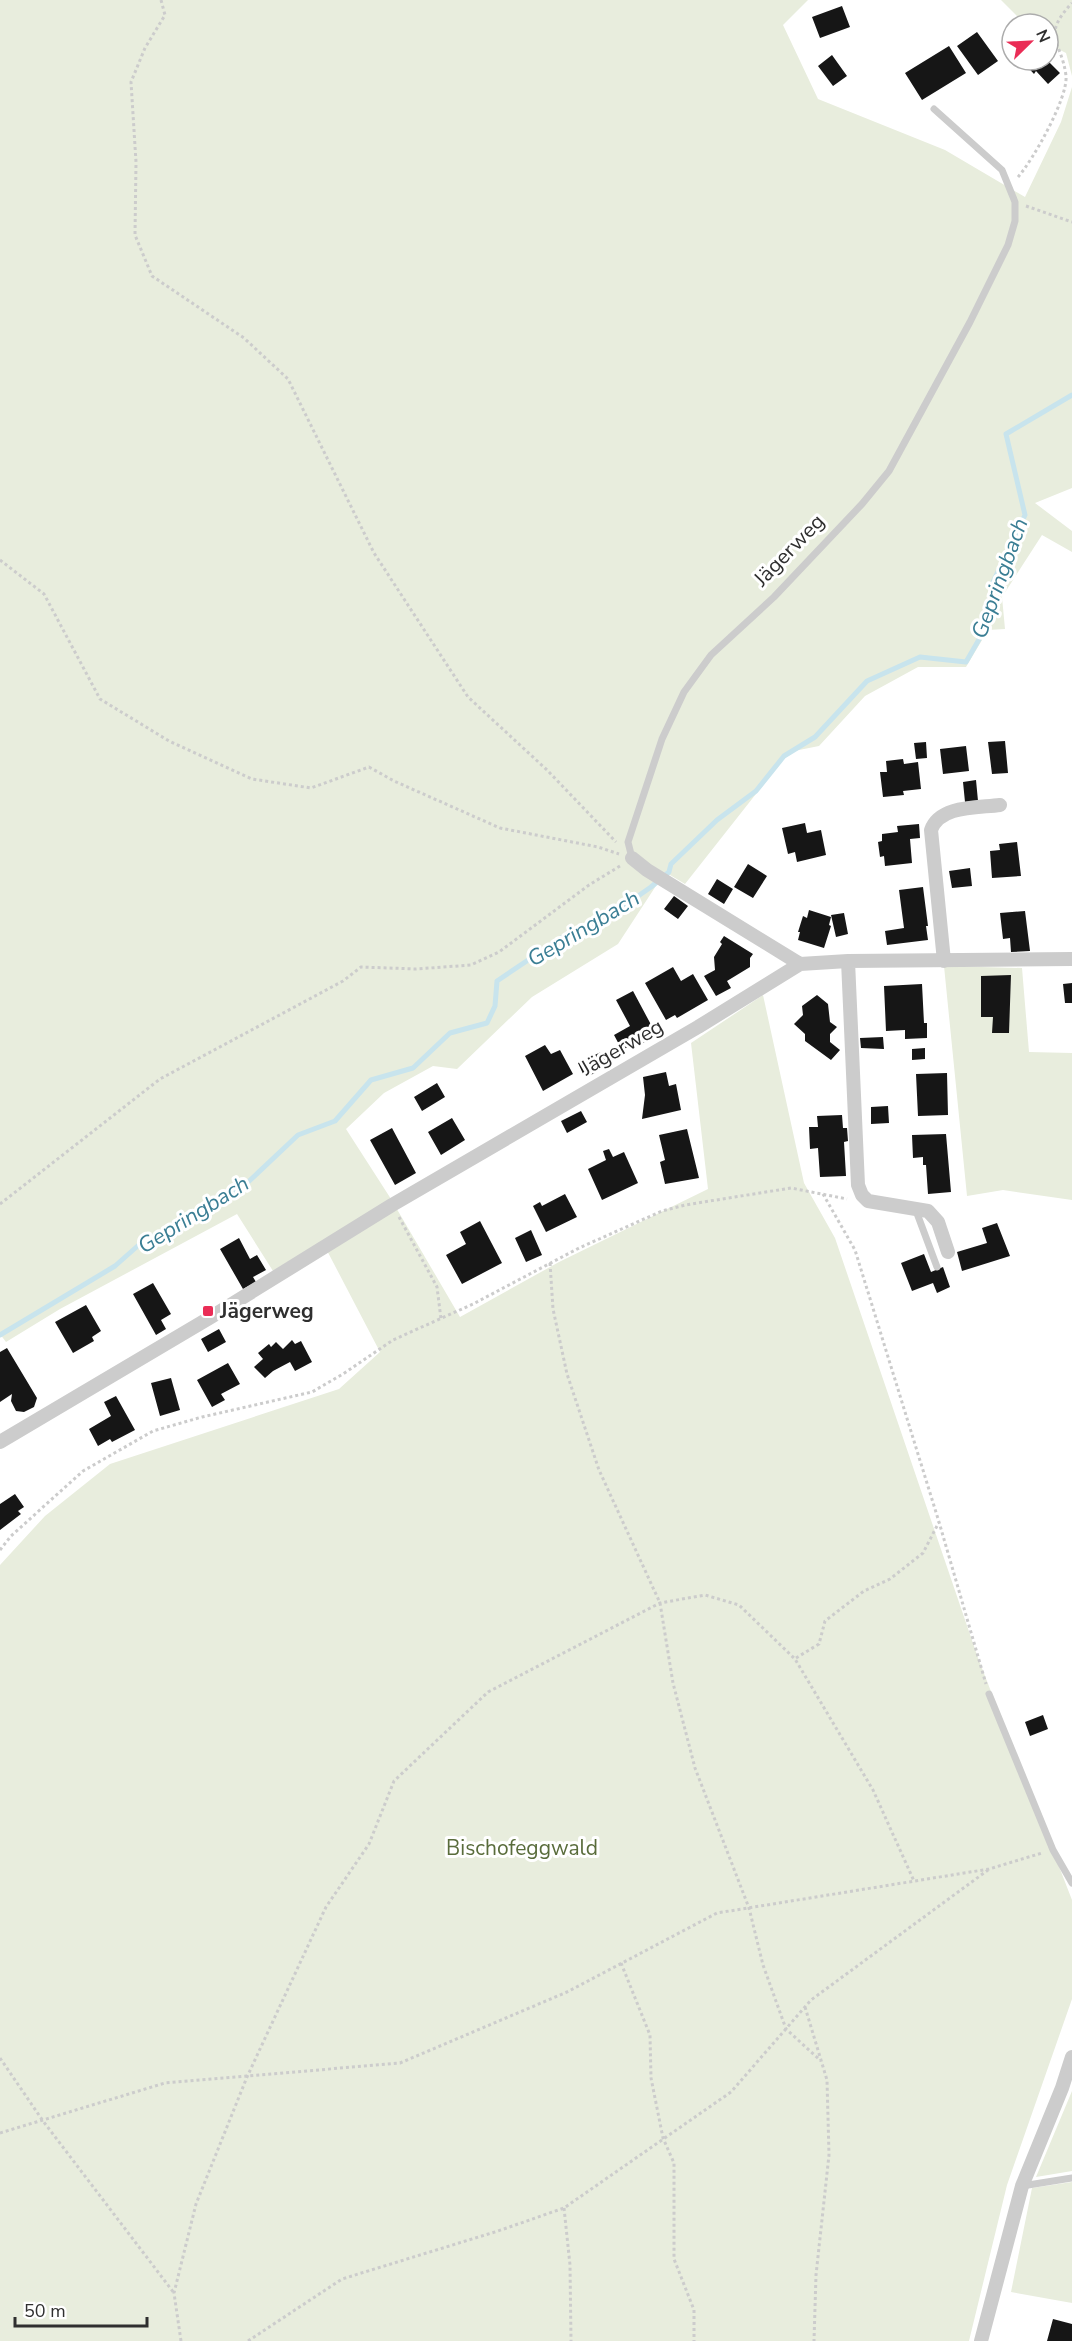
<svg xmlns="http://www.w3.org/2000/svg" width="1072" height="2341" viewBox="0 0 1072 2341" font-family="'Nunito Sans',sans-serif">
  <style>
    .green { fill: #e8eddd }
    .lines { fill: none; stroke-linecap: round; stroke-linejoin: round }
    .stream { stroke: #c8e4ed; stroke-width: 5 }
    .building { fill: #161616 }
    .path { stroke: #ccc; stroke-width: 3; stroke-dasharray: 3 3; stroke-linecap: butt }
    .service { stroke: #ccc; stroke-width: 7 }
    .minor { stroke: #ccc; stroke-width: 14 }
    .poi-dot { fill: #ea2d56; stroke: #fff; stroke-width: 2 }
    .labels { text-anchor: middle; stroke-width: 6; stroke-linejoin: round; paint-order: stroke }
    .street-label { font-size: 21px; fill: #2f2f2f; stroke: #fff }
    .poi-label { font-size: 21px; font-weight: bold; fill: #2f2f2f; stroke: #fff; text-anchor: start }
    .park-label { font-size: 21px; fill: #596c3b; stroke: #fff }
    .water-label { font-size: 22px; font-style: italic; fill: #3a7e94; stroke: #fff }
  </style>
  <rect width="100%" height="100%" fill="#fff"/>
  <path class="green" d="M0,0H808L783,25L818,99L945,150L1025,197L1061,122L1072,87V488L1035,503L1072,531V552L1042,535L1002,597L1005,629L988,630L966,667H918L865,696L819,746L789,752L685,884L665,872L618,944L532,997L457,1069L433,1066L384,1093L346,1129L391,1199L460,1317L559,1262L708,1189L691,1043L763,995L804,1183L835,1238L978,1658L1072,1900V1999L1007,2185L969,2341H0V1565L45,1516L110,1464L339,1389L380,1352L322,1241L273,1271L237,1214L60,1309L6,1342L0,1334Z
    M1001,0H1072V76L1066,53L1048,44V24H1025Z
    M944,966L1022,968L1029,1052L1072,1053V1200L1003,1190L967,1196Z
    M1072,2090V2171L1036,2177L1072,2091Z
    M1072,2182V2303L1011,2292L1032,2188Z"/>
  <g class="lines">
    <path class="stream" d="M0,1335L115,1266L141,1243L245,1185L298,1135L335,1121L371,1080L413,1068L450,1033L487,1023L495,1006L497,981L561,938L601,922L651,887L669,872L671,864L717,820L756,791L784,756L815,737L867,681L920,657L966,662L985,629L993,582L1025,515L1006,434L1072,395"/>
  </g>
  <path class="building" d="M842,6L850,27L820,38L812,17Z
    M977,32L998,61L978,75L957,46Z
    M949,46L966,73L922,100L905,73Z
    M832,55L847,76L833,86L818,66Z
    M1021,60H1047L1060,73L1048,84L1036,71L1034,74Z
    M1005,741L1008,773L992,774L988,742Z
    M926,742L927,758L916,759L914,743Z
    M966,746L969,771L943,774L940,749Z
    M903,759L904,764L918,762L921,789L903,791L904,795L883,797L880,772H887L886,761Z
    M976,780L978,801L965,802L963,782Z
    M805,823L807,833L821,830L826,855L797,862L795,852L788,854L782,828Z
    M919,824L920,838L910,839L912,863L885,866L884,856L880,857L878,842L882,841V834L898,832L897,826Z
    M1017,842L1021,876L992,878L990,851L1000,850L999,844Z
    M748,864L767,876L753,898L734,887Z
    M970,868L972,886L952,888L949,871Z
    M717,879L733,889L724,904L708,894Z
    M923,887L928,926H926L928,940L887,945L885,931L904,928L899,890Z
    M674,896L688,906L678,919L664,909Z
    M809,910L831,917L829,925L831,926L824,948L798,940L800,932H798L803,916L807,918Z
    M1025,911L1030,951L1011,952L1010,938L1003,939L1000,913Z
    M844,913L848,934L836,937L831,915Z
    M724,936L753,954L750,958V967L727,981L731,988L716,996L704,976L715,970L714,957L722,944L720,942Z
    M673,967L681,981L693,974L708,1000L677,1018L675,1015L666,1020L645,983Z
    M1011,975L1009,1033H992L993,1017H981V976Z
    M1072,983V1003H1065L1063,984Z
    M922,984L924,1023H927V1038L905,1039V1030L886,1031L884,986Z
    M633,991L656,1034L639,1046L637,1043L622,1050L614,1035L630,1026L616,1000Z
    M817,995L828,1004L830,1022L837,1027L830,1034V1042L840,1050L831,1060L805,1041V1034L794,1024L803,1015L802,1006Z
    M883,1037L884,1049L861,1048L860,1038Z
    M545,1045L551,1054L560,1050L573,1074L543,1091L525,1056Z
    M925,1048V1059L912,1060V1049Z
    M601,1052L608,1066L585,1078L578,1063Z
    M666,1072L669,1086L676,1084L681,1110L642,1119L645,1095L643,1077Z
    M947,1073L948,1115L918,1116L916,1074Z
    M437,1083L445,1097L422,1111L414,1097Z
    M888,1106L889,1123L871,1124V1107Z
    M581,1111L587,1122L567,1133L561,1121Z
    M842,1115L843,1128H847L848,1141L844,1142L846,1176L820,1177L818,1148L810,1149L809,1127H818L817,1116Z
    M452,1118L465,1140L441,1155L428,1132Z
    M392,1128L416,1173L395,1185L370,1140Z
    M687,1129L699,1178L665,1184L660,1162L665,1160L659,1135Z
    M946,1134L951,1192L928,1194L926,1165H923V1157L913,1158L912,1135Z
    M609,1149L613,1157L624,1152L638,1183L602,1200L588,1169L606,1160L603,1151Z
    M565,1194L577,1217L546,1232L533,1206L540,1202L542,1206Z
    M480,1221L502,1263L462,1284L446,1255L466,1244L460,1232Z
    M997,1223L1010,1256L962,1271L957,1252L987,1243L982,1228Z
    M531,1230L542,1255L526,1262L515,1238Z
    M239,1238L250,1259L257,1255L266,1270L253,1277L256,1282L243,1289L220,1249Z
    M924,1254L931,1272L943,1267L950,1287L937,1293L933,1283L912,1291L901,1263Z
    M153,1283L171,1314L161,1320L166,1329L156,1335L133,1294Z
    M86,1305L101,1331L92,1337L94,1341L73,1353L55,1322Z
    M219,1329L226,1342L208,1352L201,1339Z
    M292,1340L295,1344L301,1341L312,1362L295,1371L290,1362L273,1371L265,1378L254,1367L263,1359L258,1353L269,1344L271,1347L276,1342L283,1349Z
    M7,1348L37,1398L34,1407L24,1412L16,1411L11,1401L12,1394L0,1402V1352Z
    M228,1363L240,1384L221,1394L225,1400L212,1407L197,1380Z
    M171,1378L180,1410L160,1416L151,1383Z
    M116,1396L135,1430L112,1442L110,1439L98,1446L89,1429L111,1416L104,1402Z
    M15,1494L24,1507L18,1511L21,1514L0,1530V1504Z
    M1043,1715L1048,1729L1030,1736L1025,1722Z
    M1053,2319L1072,2324V2341H1047Z"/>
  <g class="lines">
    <path class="path" d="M161,0L165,15L145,48L131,82L136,162L135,235L152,276L244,338L288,379L374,553L468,697L547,770L616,842
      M1018,177C1033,160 1068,98 1066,76C1062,41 1040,37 1072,3
      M1026,206L1072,222
      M0,560L44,594L100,699L169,741L252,779L311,788L369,767L394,781L500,828L598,847L619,854
      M823,1194L855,1250L939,1522L986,1684
      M0,1204L160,1079L343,981L361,967L416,969L471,965L499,952L589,885L620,866
      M399,1217L437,1287L441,1319
      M550,1263L553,1309L567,1374L599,1470L660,1603L673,1683L695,1768L749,1908L763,1965L786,2029L821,2061
      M0,1550L11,1536L83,1471L153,1431L202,1417L312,1392L343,1374L393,1340L473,1304L579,1248L662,1211L685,1205L791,1188L847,1199
      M796,1658L819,1644L825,1621L864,1591L890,1579L923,1553L939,1522
      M621,1963L650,2035L651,2078L663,2138L674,2163V2259L694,2310V2341
      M805,2007L827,2080L829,2155L816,2275L814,2341
      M0,2058L43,2121L174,2293
      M0,2133L165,2083L400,2063L567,1992L717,1913L989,1869L1042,1853
      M564,2208L570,2265L571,2341
      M181,2341L174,2293L196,2204L247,2077L326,1907L369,1844L394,1781L488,1692L660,1603L705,1595L739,1605L795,1659L873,1790L914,1881
      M248,2341L342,2279L498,2231L564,2208L731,2092L811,2000L988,1870"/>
    <path class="service" d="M632,858L628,842L662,739L684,692L711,655L774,597L862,504L889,471L970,322L1008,245L1015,221V202L1002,170L934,109
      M915,1208L937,1267
      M989,1694L1053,1850L1072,1883
      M1022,2186L1072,2178"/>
    <path class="minor" d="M632,858L647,870L800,964
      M848,961L858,1185L862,1195L868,1201L928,1211L938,1222L948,1252
      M944,961L931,830C940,805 978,808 1000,805
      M0,1442L211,1317L392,1205L698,1027L800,964L848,961L1072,959
      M981,2341L1022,2186L1062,2088L1072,2057"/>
  </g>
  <rect class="poi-dot" x="202" y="1305" width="12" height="12" rx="3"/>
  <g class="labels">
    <g class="street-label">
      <text transform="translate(789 550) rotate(-46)" y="7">Jägerweg</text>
      <text transform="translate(622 1047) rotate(-30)" y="7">Jägerweg</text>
    </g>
    <g class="poi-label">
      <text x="220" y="1318">Jägerweg</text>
    </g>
    <g class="park-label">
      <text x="522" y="1855">Bischofeggwald</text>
    </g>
    <g class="water-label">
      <text transform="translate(999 578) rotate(-70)" y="8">Gepringbach</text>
      <text transform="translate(583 928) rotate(-31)" y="8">Gepringbach</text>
      <text transform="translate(193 1214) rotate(-32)" y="8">Gepringbach</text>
    </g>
  </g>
  <g transform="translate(1030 42) rotate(66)"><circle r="28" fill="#ffffff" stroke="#acacac" stroke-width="1.5"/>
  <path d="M0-4.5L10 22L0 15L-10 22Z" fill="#ea2d56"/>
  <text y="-9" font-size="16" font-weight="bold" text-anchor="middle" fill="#2f2f2f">N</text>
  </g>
  <path d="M15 2317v9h132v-9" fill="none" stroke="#2f2f2f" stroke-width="3"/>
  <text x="24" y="2317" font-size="18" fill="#2f2f2f" stroke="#ffffff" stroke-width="4.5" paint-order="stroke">50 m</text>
</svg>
